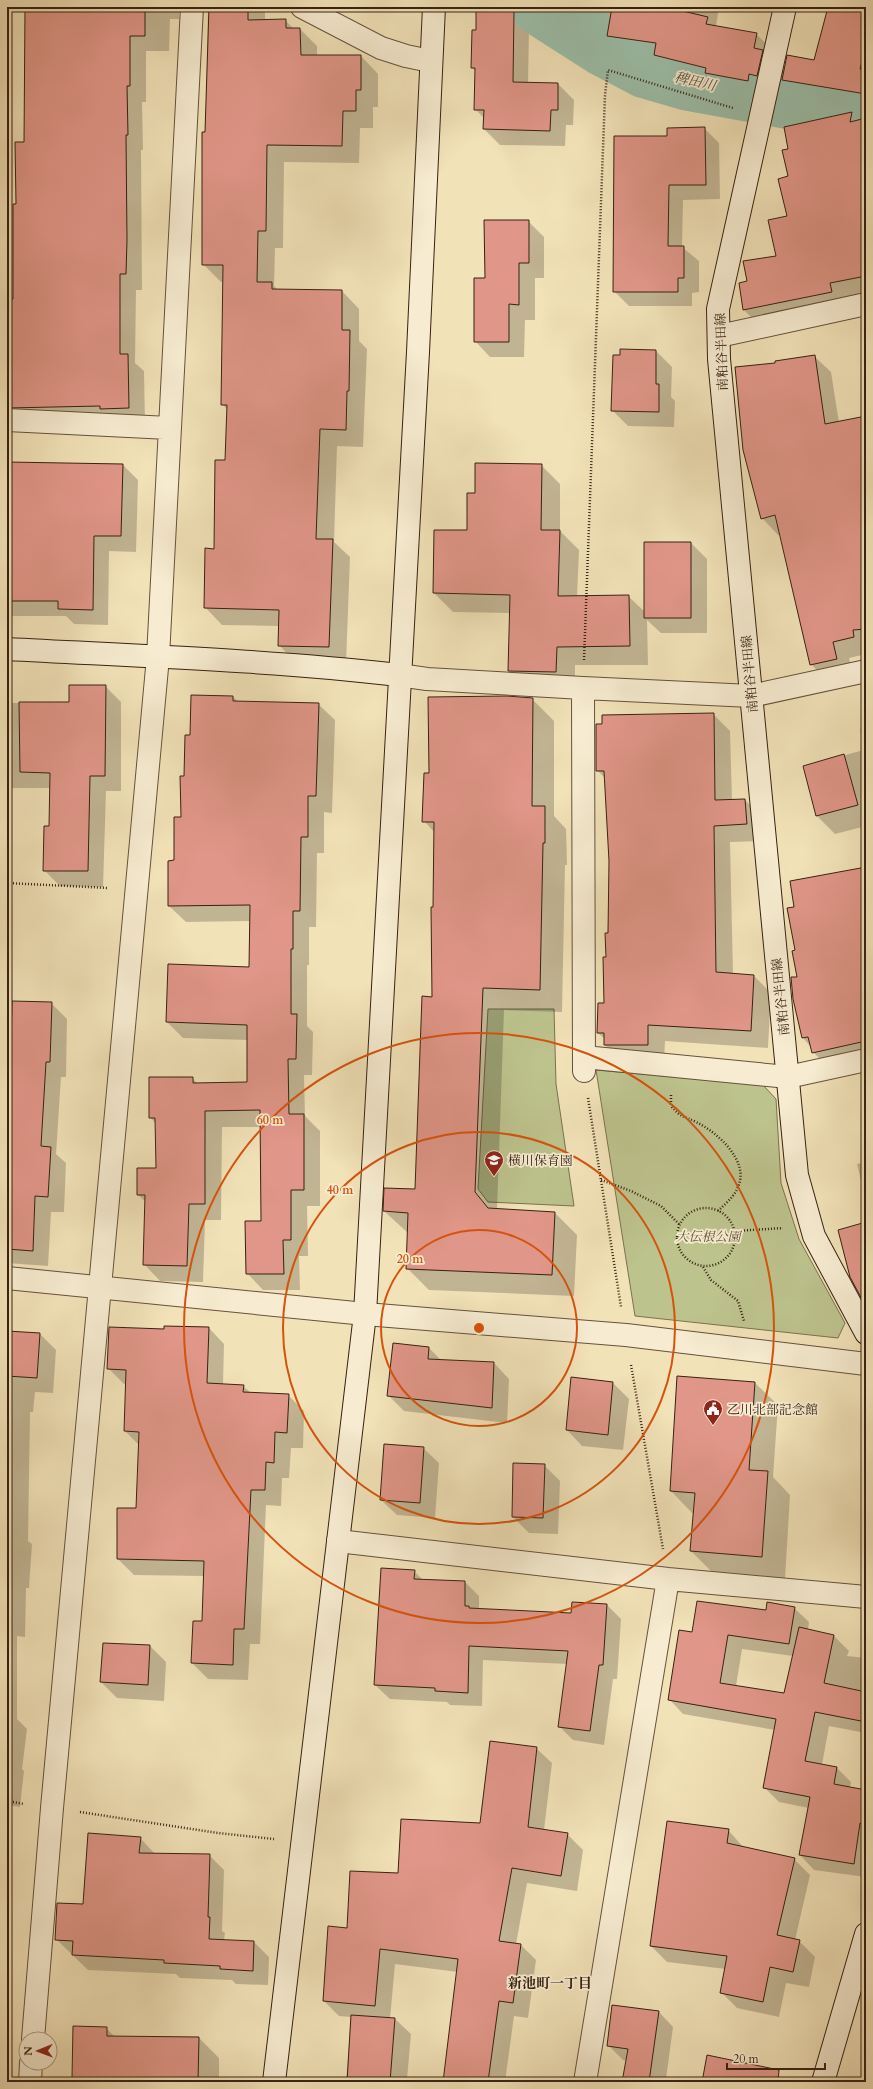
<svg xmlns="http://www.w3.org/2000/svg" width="873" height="2089" viewBox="0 0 873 2089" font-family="Cardo,'Noto Serif JP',serif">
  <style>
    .green { fill: #bdc38d; stroke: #7a7250 }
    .shadow { fill: #0003; fill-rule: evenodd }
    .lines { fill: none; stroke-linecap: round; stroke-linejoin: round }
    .river { stroke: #9cbfaa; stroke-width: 59 }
    .building { fill: #e09688; stroke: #372112 }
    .street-casing { stroke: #66513c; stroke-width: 24 }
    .secondary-casing { stroke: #372112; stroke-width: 24 }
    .path { stroke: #372112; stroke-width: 2.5; stroke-dasharray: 1 2; stroke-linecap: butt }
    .street { stroke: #f7ecd1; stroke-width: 22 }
    .secondary { stroke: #f7ecd1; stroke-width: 22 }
    .ring { fill: none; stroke: #d6530d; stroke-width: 2 }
    .labels { text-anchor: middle; stroke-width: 3.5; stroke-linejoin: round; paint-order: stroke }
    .street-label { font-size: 13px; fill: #372112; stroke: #f7ecd1 }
    .poi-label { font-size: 13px; fill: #372112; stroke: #f7ecd1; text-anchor: start }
    .park-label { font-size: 13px; font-style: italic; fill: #5f5237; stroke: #f7ecd1 }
    .water-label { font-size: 14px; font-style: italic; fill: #555040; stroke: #f7ecd1 }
    .neighbourhood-label { font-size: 14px; font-weight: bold; fill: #372112; stroke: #f7ecd1 }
    .centre { fill: #d6530d; stroke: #f7ecd1; stroke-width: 2 }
    .ring-label { font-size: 12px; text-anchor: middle; font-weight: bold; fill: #d6530d; stroke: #f7ecd1; stroke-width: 3.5; stroke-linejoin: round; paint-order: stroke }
  </style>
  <rect width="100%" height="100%" fill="#f2e2b8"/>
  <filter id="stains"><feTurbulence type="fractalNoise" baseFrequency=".005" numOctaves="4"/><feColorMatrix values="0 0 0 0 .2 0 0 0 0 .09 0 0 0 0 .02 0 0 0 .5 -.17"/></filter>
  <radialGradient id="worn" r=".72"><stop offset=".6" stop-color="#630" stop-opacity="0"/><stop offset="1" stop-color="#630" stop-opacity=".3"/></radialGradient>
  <path class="green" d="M488,1009H554L556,1084L574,1206L488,1202L478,1189Z
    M596,1070L763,1085L776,1099L781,1183L799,1239L845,1323L838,1338L635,1316Z"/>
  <path class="shadow" d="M26,7H179V19H170L169,51H146V102H142L143,150H141L142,290H136L135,363L144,371L145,424L22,423L7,409V300H14L17,205L25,143Z
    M208,7H260L265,12V21L285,20L294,29H300L317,46V56H361L378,74V107H373V128H360L359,163L284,162L283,248H275L274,286L279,291H342L359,309V341L367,349L363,447L337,446L334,542L350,557L346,664L296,663L279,645V626L222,625L205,607L215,550L226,461L228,410L222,404L223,282H221L203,264Z
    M564,7H719L716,26L756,34L772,49L764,96L722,88L715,81L671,70L656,56L624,52L613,41L608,40Z
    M829,7H866V106L798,95L783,79L815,61Z
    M514,12L529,28L528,84H558L574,100L573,125H566L565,146L500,145L484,129L485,119L475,109L476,71L472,68L477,31Z
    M852,113L859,121L866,119V297L762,328L744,310L748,282L778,257L788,216L790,149Z
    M704,128L719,143L720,199L683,200L682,247L699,261V292L692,293V306H629L614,291L668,137Z
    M528,221L544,237V278H535V320H525L524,357H490L475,341L486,279Z
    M656,351L672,367L671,397L675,401L674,427L628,426L612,410Z
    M814,356L831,372L839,423L866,417V654L849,658L853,675L827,681L811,664L781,534L778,535L762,518L777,364Z
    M7,463L123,465L138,480L136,552L109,551L108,625L74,624L66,616H7Z
    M541,465L560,484V531L579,550L577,597L628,596L645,612L691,543L707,559V633H661L647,620L648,665H575V690H528L509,671L511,613L453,612L434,593L468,531L475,494Z
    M105,686L121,702V791H106L103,887L60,886L44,870L50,827L51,788H7V703H70Z
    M233,697L239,702L318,704L335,720L332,813L324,812V853H317L316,927H309V965H307V1026L313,1032L312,1075H304L305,1116L320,1131V1206H307L308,1256H299L300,1290H263L247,1273L262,1222L261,1127H222L221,1220H205L203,1282L160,1281L144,1264L146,1202L138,1195L157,1169L156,1124L150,1117L192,1078L198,1084L248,1083V1040L183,1038L167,1022L250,968V921L186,922L169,906L182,818L191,736Z
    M532,699L554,721V816L566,829L567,865H565L562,1012L504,1010L497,1210L555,1213L577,1235L574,1296L429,1290L407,1268L408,1233L384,1211L416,1190L433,998L435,833L424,821L430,774Z
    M713,714L730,731L732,800H745L762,817L763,841L730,842L733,974L754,976L771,993L768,1048L665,1041L664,1062H622L605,1045V1039L598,1033L605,1004L610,861L606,779L597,770Z
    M866,728V826L835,834L817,816L804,766L864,750L860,729Z
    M866,867V1063L831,1070L813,1052L811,1047L803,1038L796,951V907L791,882Z
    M7,1002L51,1003L67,1019L66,1077H61L56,1154L66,1163L64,1212H51L48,1266L7,1263Z
    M866,1097V1115L862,1098Z
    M866,1162V1202L857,1164Z
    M209,1328L224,1344L223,1385L243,1386L251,1393L288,1395L304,1411L303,1448H291L289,1478H282L281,1506L266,1505L260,1644H250L248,1680L208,1679L192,1663L203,1623L205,1576L134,1575L118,1559L137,1509L139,1445L125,1431L127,1384H124L108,1368L165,1330Z
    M7,1332L40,1334L56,1350L53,1393L35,1392L33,1412H30L28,1541L32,1544L29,1588H26L25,1637L17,1636V1719L27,1729L22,1769L24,1771L20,1807L7,1805Z
    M394,1344L429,1348L442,1361L494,1363L509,1379L507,1423L404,1411L388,1395Z
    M613,1383L629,1399L623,1450L582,1446L567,1430Z
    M755,1383L778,1405L773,1477L790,1495L785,1579L714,1574L691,1551L693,1514L671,1491Z
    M423,1448L439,1463L435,1518L397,1515L381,1500Z
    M544,1465L560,1481L558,1534L529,1533L513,1517Z
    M414,1571L424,1581L465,1582L479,1596V1610L572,1614L607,1605L621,1619L617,1679H613L604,1745L573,1740L559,1726L568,1664L483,1660L482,1706L450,1705L447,1702L390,1699L375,1685Z
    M794,1608L809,1622L808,1630L834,1636L849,1651L847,1656L866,1658V1733L829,1726L822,1765L837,1768L851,1782L850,1788L866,1791V1877L814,1870L800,1855L809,1808L779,1802L764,1787L775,1730L683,1714L669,1699L693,1633L766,1612ZM742,1649L793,1656L785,1694L736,1686Z
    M104,1644L150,1646L166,1662L164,1701L117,1698L101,1682Z
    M536,1748L552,1763L544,1830L567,1834L583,1850L577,1891L527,1883L516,1944L521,1945L536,1960L528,2018L514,2016L505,2082H443L458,1972L395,1964L390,2019H395L411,2034L407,2079L410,2082H346L351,2017L339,2016L324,2001L348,1929L399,1874L481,1824Z
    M728,1830L744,1848L794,1859L810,1875L795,1940L799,1941L815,1957L809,1987L786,1983L779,2017L737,2008L721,1992L726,1969L667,1962L651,1946Z
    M140,1838L155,1854L209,1855L224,1870L222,1931L225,1933L224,1940L254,1942L269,1957L268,1985L236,1984L232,1980L180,1978L176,1974L88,1970L56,1939Z
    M659,2012L673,2027L666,2079L668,2082H623L627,2061L623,2060L608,2045Z
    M106,2028L115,2037L199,2038L219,2058V2082H77L73,2078Z"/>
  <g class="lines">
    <path class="river" d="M541,7L602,46L646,69L687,81L791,100L866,98"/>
  </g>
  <path class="building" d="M25,7H132V11H145V36H130V86H127L128,135H126L127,240L126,274H120V354H128L129,408L100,409V406L7,408V299H13V204H16L15,142H24Z
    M209,7H248V20L286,19V28H300L301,55H361V90H356V111H343L342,146L267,145L266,231H258L257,282H272V289L342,290V330H350L349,391H347L346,430L320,429L316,539H333L329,647L278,646L279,610L204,608L205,548L214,549L215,460H225L227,405H221L223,265H202V132H205Z
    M612,7H666L708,17L706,24L757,33L754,48L763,50L757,76L749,74L748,81L705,73L706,68L654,55L656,43L607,36Z
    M828,7H866V47L860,69L866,71V94L782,80L787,55L814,60Z
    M476,10L514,11L513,82L558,83V110H551L550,131L483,129L484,110H474L475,68H471L472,30H476Z
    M852,112L850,122L866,118V276L830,283L832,292L743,310L739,283L747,281L743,261L776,256L768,220L787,216L778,179L788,176L782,150L788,149L784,127Z
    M705,127L706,185H669L668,246H684V278H678V292H613L614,136H667V128Z
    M484,220H529V263H519V305L509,304V342H474V278H485Z
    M620,349L656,350V384H659V412L611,411L613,355H620Z
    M815,355L825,424L866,416V629L853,630L854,637L833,642L837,659L810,665L775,515L761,519L743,450L735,367L775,363V361Z
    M7,462L123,464L121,536H94L93,610L58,609V601H7Z
    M475,463L542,464L541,530H560L558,596L629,595L630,646L557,647L556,672L508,671L510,595L433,593L434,530H467V493H475Z
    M644,542H691V618H644Z
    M69,685H106L105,776H90L88,871H43L44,826H49L50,773L20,772L19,702H69Z
    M191,695L233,696V701L319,703L316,796H308V837H301L300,911H293V949H291V1014H297L296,1059H288L289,1114H304V1190H291V1240H283L284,1274H246L245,1221H261L260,1110L205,1111V1204H189L187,1266L143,1265L145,1195H137V1168H156L155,1118H149V1077H193V1083L247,1082V1025L166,1022L168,964L249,967L250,905L168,906V861L174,860V817H181L180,776H184L185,735H190Z
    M507,696L533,698L532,806H545V843H543L540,990L483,988L475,1192L488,1208L555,1212L552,1275L406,1269L408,1213L383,1211L384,1188L415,1189L422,996L432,997L431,907H433L434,822H422L424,773H429L428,697Z
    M714,713L715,800L745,799L747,824L714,826L716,972L754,975L751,1031L648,1025V1045H604V1033H597L598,1003H604L603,957H606L605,933H608L609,861L604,771H596V724H602V715Z
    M844,754L858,805L816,816L803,766Z
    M866,867V1041L812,1053L808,1037L802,1038L793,999L791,977H797L792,951L795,950L787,908L794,907L790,881Z
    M12,1001L52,1002L50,1062H46L41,1146L51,1147L48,1197L35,1196L33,1251L7,1249V1080H10Z
    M866,1222V1303H864L850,1277L838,1230Z
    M164,1326L209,1327L207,1383L244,1385L243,1392L289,1394L287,1433L275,1432L274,1463L266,1462L265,1490H251L244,1629H234L233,1665L191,1663L193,1621H202L204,1561L117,1559V1508H136L139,1432L124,1431L126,1370L107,1369L109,1327L164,1329Z
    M7,1331L40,1333L37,1378L7,1376Z
    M393,1343L429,1347L428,1359L494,1362L492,1408L387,1396Z
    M677,1376L755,1382L749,1470L768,1471L762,1557L690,1551L695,1493L670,1491Z
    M571,1377L613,1382L608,1435L566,1430Z
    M384,1444L424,1447L420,1503L380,1500Z
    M513,1463L545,1464L543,1518L512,1517Z
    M381,1568L415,1570L414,1579L465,1581V1606H469V1608L571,1613L572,1602L607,1604L603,1665H599L590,1731L558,1727L568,1651L469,1646L468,1693L435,1691V1688L374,1685Z
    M697,1601L766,1610L767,1602L795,1607L789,1644L728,1635L720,1683L784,1693L799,1627L834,1635L824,1683L866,1692V1722L815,1712L805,1761L837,1767L834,1784L866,1790V1824L860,1823L854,1864L799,1855L810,1797L763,1788L776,1719L668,1700L679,1630L692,1632Z
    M103,1643L150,1645L148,1685L100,1682Z
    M490,1741L537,1747L528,1827L568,1833L561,1876L512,1868L499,1941L521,1944L513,2003L499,2001L488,2082H443L458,1959L380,1949L375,2006L323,2001L328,1926L347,1928L350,1871L398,1873L401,1819L480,1823Z
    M667,1821L729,1829L727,1843L795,1858L777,1935L800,1940L793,1972L770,1967L763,2002L720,1993L727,1956L650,1946Z
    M88,1833L141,1837L139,1853L210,1854L208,1917H210L209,1939L254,1941L253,1971L220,1969V1966L164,1963V1960L72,1955L73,1941L55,1940L57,1903L83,1904Z
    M612,2005L659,2011L649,2082H622L628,2049L607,2046Z
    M351,2015L395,2018L390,2082H347Z
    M73,2026L107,2027V2036L199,2037L198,2082L72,2078Z
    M707,2055L779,2070L778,2082H702Z"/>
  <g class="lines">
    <defs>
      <path id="street" d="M302,7L381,48L406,56L430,61
        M719,336L866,304
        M7,420L169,428
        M399,675L427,679L583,688L751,696L866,671
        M583,688L584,1071
        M584,1057L788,1077L866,1060
        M7,1278L365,1314L626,1335L866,1364
        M338,1541L668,1579L866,1597
        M33,2039L52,1808L158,657L192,7
        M30,2082L31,2063
        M585,2082L668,1579"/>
      <path id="secondary" d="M785,7L718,309L719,359L797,1175L814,1236L866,1333
        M7,649C137,656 269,660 399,675
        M274,2082L365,1314L418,352L434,7
        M823,2082L866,1934"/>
    </defs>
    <use href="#street" class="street-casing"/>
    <use href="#secondary" class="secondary-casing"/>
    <path class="path" d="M584,660L605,95L608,70L733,108
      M7,883L108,888
      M671,1095V1106C681,1118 684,1116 696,1122C717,1132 750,1161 738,1187C734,1197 725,1204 718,1211
      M588,1098L621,1307
      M601,1180L631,1191L661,1206L680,1225
      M677 1237a29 29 0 1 1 58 0a29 29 0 1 1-58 0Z
      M735,1231L783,1228
      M703,1267L711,1280L738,1301L744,1321
      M631,1365L663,1549
      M7,1801L24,1804
      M80,1812L218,1833L274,1839"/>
    <use href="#street" class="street"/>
    <use href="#secondary" class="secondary"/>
  </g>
  <g class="ring">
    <circle cx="479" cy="1328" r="98"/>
    <circle cx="479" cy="1328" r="196"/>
    <circle cx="479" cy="1328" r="295"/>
  </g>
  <defs>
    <symbol id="school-pin" viewBox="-11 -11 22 30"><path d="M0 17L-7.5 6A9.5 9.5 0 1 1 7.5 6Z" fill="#8f2418" stroke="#f7ecd1"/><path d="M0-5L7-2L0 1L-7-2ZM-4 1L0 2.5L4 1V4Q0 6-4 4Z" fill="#fff"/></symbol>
    <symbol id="civic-pin" viewBox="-11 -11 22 30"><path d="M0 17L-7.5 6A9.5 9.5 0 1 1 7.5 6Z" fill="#8f2418" stroke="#f7ecd1"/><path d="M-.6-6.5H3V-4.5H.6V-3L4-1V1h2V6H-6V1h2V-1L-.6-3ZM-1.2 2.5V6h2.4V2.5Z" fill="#fff"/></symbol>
  </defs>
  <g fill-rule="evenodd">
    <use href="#school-pin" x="483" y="1149" width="22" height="30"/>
    <use href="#civic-pin" x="702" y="1398" width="22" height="30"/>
  </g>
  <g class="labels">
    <g class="street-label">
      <text transform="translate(721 352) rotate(-92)" y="5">南粕谷半田線</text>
      <text transform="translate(749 674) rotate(-95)" y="5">南粕谷半田線</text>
      <text transform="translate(780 997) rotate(-96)" y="5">南粕谷半田線</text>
    </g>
    <g class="poi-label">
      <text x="508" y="1165">横川保育園</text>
      <text x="727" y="1414">乙川北部記念館</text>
    </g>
    <g class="park-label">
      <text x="708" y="1241">大伝根公園</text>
    </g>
    <g class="water-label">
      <text transform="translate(695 81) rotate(13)" y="5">稗田川</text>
    </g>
    <g class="neighbourhood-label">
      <text x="550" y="1988">新池町一丁目</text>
    </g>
  </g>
  <circle cx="479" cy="1328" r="6" class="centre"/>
  <g class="ring-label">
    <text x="270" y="1124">60 m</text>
    <text x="340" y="1194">40 m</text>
    <text x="410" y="1263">20 m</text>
  </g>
  <rect width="873" height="2089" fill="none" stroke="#f2e2b8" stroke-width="24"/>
  <rect x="8" y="8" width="857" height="2073" fill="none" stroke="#372112" stroke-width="2"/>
  <rect x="12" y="12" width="849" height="2065" fill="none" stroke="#372112"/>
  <g transform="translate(38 2051) rotate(269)"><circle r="19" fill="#f7ecd1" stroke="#aa9b85"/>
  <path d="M0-3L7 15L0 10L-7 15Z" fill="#8f2418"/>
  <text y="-6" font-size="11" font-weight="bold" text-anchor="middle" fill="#372112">N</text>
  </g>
  <path d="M727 2063v6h98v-6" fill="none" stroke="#372112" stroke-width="2"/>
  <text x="733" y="2063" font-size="12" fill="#372112" stroke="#f7ecd1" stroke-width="3" paint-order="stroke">20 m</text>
  <rect width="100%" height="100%" filter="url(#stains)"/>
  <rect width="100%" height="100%" fill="url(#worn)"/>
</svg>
